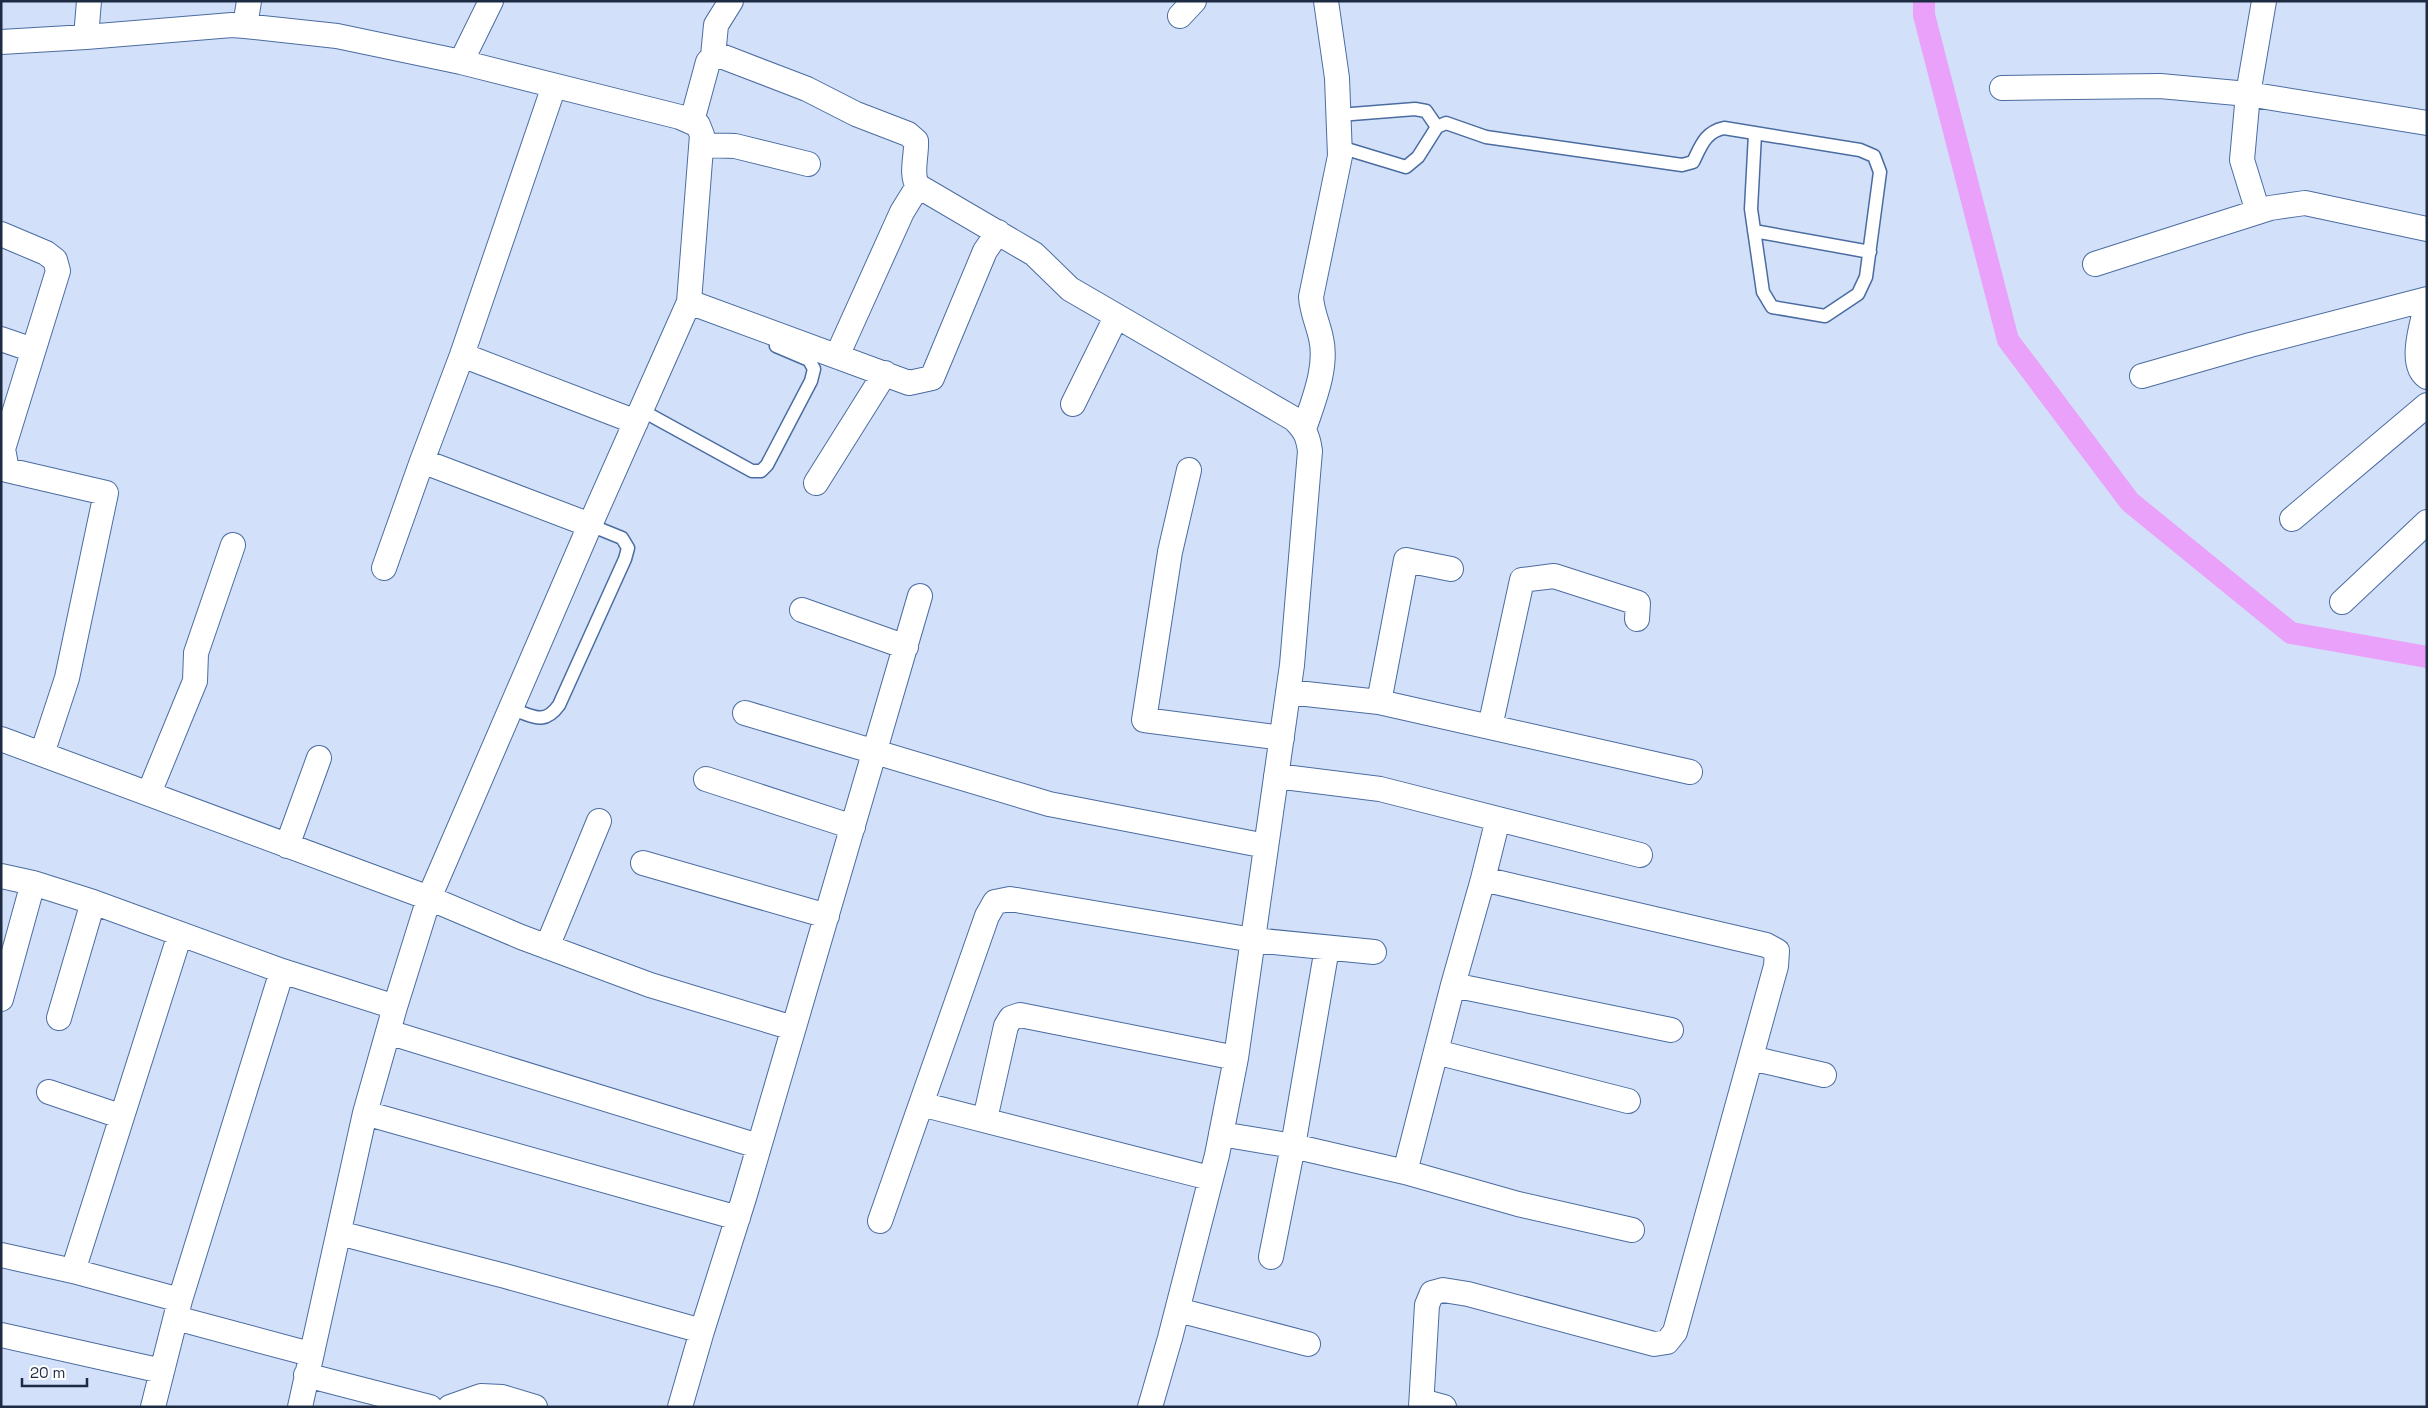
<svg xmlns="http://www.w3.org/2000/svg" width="2428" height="1408" viewBox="0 0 2428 1408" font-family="'Space Grotesk',sans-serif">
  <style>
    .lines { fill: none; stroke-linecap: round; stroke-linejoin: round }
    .canal { stroke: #e9a1f9; stroke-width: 22 }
    .lane-casing { stroke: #4b6ca1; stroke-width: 15 }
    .street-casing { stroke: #4b6ca1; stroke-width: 26 }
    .lane { stroke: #fff; stroke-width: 12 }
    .street { stroke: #fff; stroke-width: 24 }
  </style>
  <rect width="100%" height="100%" fill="#d2e1f9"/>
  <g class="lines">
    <path class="canal" d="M1924,1V15L2008,340L2130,502L2291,633L2427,657"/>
    <defs>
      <path id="lane" d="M1339,115L1415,109L1426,111L1437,127
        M1340,147L1406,167L1418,157L1437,127L1446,123L1486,137L1682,165L1693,162C1701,146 1705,132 1724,128L1860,150L1874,156L1880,172L1866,277L1858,294L1825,316L1772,307L1763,292L1751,209L1755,134
        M1754,231L1870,252
        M641,410L752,471H761L767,465L811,381L814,369L809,360L776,346
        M512,709C533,716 544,726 559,705L625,559L628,548L622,538L590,525"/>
      <path id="street" d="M1180,16L1194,1
        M245,26L249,1
        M86,37L89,1
        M1,42L86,37L232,25L245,26L337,36L461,62L680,117L698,125L702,135L689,302L590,525L429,898L395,1007L365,1113L300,1407
        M713,56L716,25L731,1
        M461,62L491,1
        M2002,88L2160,86L2248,94L2264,1
        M692,121L708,62L713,56H721L807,89L856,114L908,134L916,141C917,155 910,175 918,186L1034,254L1070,289L1294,419C1305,430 1308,436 1310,451L1292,665L1236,1058L1217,1155L1170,1338L1150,1407
        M702,145L735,146L808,164
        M2258,212L2242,160L2248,94L2427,123
        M1,234L46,253L55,260L58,271L3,449L7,470L106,493L67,678L42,754
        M2095,264L2270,208L2305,203L2427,229
        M689,302L909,383L932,378L985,251L998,232
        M2427,303C2423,322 2408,364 2427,377
        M1,339L33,350
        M462,355L554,86
        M837,356L902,212L918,186
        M2142,376L2250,345L2427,299
        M1073,404L1116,317
        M1304,429C1313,402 1328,367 1321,338C1318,324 1312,312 1311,297L1340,156L1337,78L1326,1
        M1189,470L1170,552L1144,720L1282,738
        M816,483L885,373
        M2292,519L2427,405
        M590,525L422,461L462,355L636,422
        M384,568L422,461
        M2342,602L2427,522
        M802,610L906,647
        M1288,692L1379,702L1690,772
        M1379,702L1406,560L1451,569
        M745,713L1049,804L1266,846
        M1490,727L1522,580L1554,576L1638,603L1637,619
        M1,739L429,898L521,937L650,985L793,1028
        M1276,776L1380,789L1640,855
        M706,779L853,827
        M149,793L195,681L196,653L233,545
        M287,846L319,758
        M643,863L827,916
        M1,876L33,883
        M1483,879L1498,819
        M547,947L599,821
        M1,999L33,883L93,902L282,971L395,1007
        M59,1018L93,902
        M388,1032L758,1146
        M1436,1052L1628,1101
        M1751,1058L1824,1075
        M49,1092L120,1116
        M921,1104L1210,1178
        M365,1113L738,1218
        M985,1119L1006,1026L1011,1018L1020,1015L1236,1058
        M1221,1134L1293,1146L1405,1172L1518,1204L1632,1230
        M1405,1172L1453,985L1671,1030
        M880,1221L987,916L995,902L1010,899L1253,940L1374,952
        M339,1233L505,1276L702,1331L680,1407
        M1,1255L73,1271L180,1300
        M1271,1257L1293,1146L1327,948
        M73,1271L180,934
        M1178,1310L1308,1344
        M176,1318L310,1354
        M702,1331L744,1198L920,596
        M1,1335L162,1371
        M306,1375L430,1407
        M1422,1401L1444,1407
        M153,1407L180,1300L282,971
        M450,1407L481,1396L502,1397L535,1407
        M1421,1407L1427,1305L1432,1293L1443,1290L1468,1294L1654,1344L1667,1342L1675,1332L1776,966L1777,951L1766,945L1483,879L1453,985"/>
    </defs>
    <use href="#lane" class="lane-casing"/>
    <use href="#street" class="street-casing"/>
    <use href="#lane" class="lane"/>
    <use href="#street" class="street"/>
  </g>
  <rect width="2428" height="1408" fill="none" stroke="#1e2c43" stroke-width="5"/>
  <path d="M22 1378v8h65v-8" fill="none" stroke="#1e2c43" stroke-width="2.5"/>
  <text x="30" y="1378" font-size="15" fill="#1e2c43" stroke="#ffffff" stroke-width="4" paint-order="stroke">20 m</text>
</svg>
